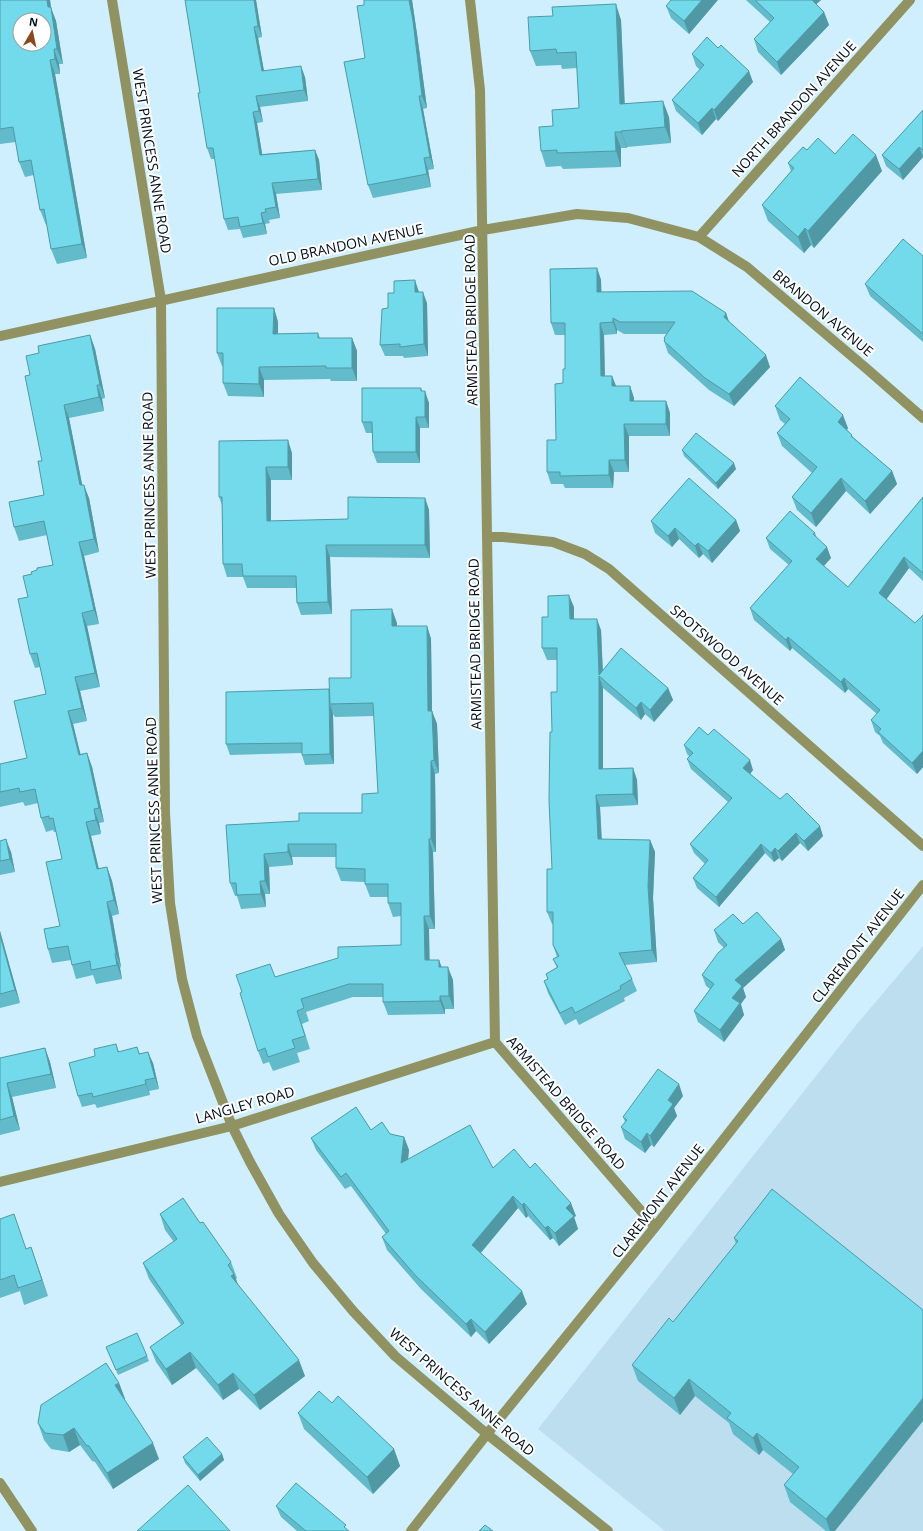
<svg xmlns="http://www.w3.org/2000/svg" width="923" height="1531" viewBox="0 0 923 1531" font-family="'Open Sans',sans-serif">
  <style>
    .built { fill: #bcdeef }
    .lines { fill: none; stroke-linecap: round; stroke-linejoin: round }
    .minor { stroke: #919261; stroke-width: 10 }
    .wall { fill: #62bbca }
    .shaded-wall { fill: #5099a4 }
    .building { fill: #72daeb; stroke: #5099a4; fill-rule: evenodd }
    .labels { text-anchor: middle; stroke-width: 4; stroke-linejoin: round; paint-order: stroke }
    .street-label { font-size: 14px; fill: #000e19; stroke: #fff }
  </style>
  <rect width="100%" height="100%" fill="#cfefff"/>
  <path class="built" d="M923,946V1531H665L538,1429L857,1024Z"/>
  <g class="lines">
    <path class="minor" d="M112,0L161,300L165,813L170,903L182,979L197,1036L232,1126L250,1162L279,1214L313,1263L353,1311L395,1356L487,1434L608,1531
      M470,0L480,90L495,1042L655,1227
      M699,237L910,0
      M0,336L483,230L577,214L628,218L699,237L747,267L867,369L923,418
      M488,537H503L553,542L585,554L609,569L923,846
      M0,1182L232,1126L495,1042
      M0,1483L32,1531
      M411,1531L487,1434L655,1227L923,885"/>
  </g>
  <path class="wall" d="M0,0H50L51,8L56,21L63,64H59L60,74H55L87,258L57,264L51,249L47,224L46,225L40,210L34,175L25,177L19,162L16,142L0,144Z
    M185,0H256L262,37L258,38L264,71L305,77L308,101L260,107L263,122L257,123L262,154L315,150L319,160L322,190L276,194L280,218L269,220L270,223L265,224L267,234L243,238L240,229L228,230L224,219L215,159H211L207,148L200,93Z
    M364,0H412L417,34L427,108L423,109L434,169L428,170L431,187L373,198L368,185L365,58L364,5Z
    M746,0H821L816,4L824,12L829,25L781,75L758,52L754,39L770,22Z
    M715,3L689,34L671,18L666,6Z
    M621,20L625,104L669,117L671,143L627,147V148H621V167L563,169L561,166L546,167L541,151L553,126L579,108L577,68L562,69L561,65L536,66L530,51Z
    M692,54L753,82L718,121L716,119L702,135L676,111L672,100L700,70L696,66Z
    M923,110V158V157L903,180L886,166L882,155Z
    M807,150L835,154L882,171L814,248L811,245L804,253L768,221L762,205L791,171L788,163Z
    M923,256V342L870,296L865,284Z
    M597,268L601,280V292L726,313L729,322L770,367L734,406L709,390L668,353L664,341V338L667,334H624L617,330V334L604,335L605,376L616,386H630L634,398V401H666L670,413V436H629V472H614L613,488H565L563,484H551L547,472L556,440L563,383L565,369V335H555L551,323Z
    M419,292L427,303L428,356L404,358L403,356H385L380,345L388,308Z
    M274,308L278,322V334L318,333L320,338H352L357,351V381H331L330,379L264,380V397L228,396L223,383V366H222L217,353Z
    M90,335L95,349L105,398L102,399L104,411L69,418L82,485L89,498L99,552L84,556L99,624L87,626L100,687L80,691L87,721L73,724L80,754L87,753L92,767L104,822L99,823L101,834L91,836L99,869L107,867L112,881L119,914L112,916L121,967L120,968L122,979L96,984L93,975L76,979L72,965L71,960L52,963L48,949L60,926L62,859L56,832H54L53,830L46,832L41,818L38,803L25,806L23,802L0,807V764L27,758L46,694L40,667L35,668L30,654L28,597L32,574L37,570L53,565L47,535L19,541L14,527L44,495L42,461L30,375L39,353Z
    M421,388L422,391L429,403V428H420V463H377L373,452L372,433H366L362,422Z
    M775,406L848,428L847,430L854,438L892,471L897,484L870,514L846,491L816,527L797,510L792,497L812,473L782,446L777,433L785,424L780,420Z
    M219,441L292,453V480H271V521L348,519L425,498L429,510L430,558L330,557L332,614L301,615L297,603L296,588H247L243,577H227L223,564L222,505L219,497Z
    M682,450L736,469L718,489L684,456Z
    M923,497V581L909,568L886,599L915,623L923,615V767L917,774L883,743L880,736L875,732L871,720L877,714L848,689L845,693L792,648L790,651L754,620L750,608L789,565L770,549L766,538L815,533L817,538L831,558L824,566L848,587Z
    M736,520L740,531L712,563L703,554L699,558L679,539L672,547L655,533L651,521Z
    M574,607V619L601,630L603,671L668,688L673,700L654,722L645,714L641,720L603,688V769L633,768L637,780L638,805L600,807L602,840H650L655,852L653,898L657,962L625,965L632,979L637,991L624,998L625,1001L579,1025L576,1019L565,1025L548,993L544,981L548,979L546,974L557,968L553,959L557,957L553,945V924H552L547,912L552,869V732L557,692V660H547L542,648L548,617Z
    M397,623V626H427L431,639L432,711L437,724L439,773L435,774L436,852H433L435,929H429V960H439L441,967L453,980L454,1009H445V1014L388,1015L383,1002V997H353L306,1012L309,1021L302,1024L310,1049L297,1053L300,1062L273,1071L269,1062L263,1064L258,1051L275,977L401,945V916L393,917L388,903V897H370L365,884V882L341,881L336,868V857H292L293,865L269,867L270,894H265L266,907L241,909L237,896H235L230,883L299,821L362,813L378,793L374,716L335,717L333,714L334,764L305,765L302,755V753L230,755L226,744L351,678Z
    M708,735L753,770L750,774L823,836L808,851L800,843L782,861L779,858L774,862L765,853L719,907L697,888L693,878L705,864L694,853L690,844L728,802L691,769L687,759L689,756L687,754L684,745Z
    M0,841L11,852L15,872L0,875Z
    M743,924L781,939L785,950L743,988L746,997L740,1004L744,1015L724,1042L698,1022L694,1011L710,989L706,986L702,975L724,948L718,942L714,930Z
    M0,931L20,1003L0,1008Z
    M116,1044L119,1052L137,1047L140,1054L153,1063L159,1089L149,1091L150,1095L97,1108L95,1104L82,1107L78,1096L95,1056Z
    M45,1048L50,1062L56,1088L12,1097L20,1130L0,1135V1058Z
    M683,1096L674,1108L677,1116L654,1147L651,1145L645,1153L625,1139L621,1127L625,1122L623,1117Z
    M371,1130L404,1137L409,1150L408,1160L493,1168H530L576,1216L574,1217L578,1229L559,1246L553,1238L550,1240L528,1216L526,1218L518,1208L481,1253L527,1304L489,1344L476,1331L471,1337L421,1289L387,1250L382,1237L386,1234L351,1186L345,1189L316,1150L311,1138Z
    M772,1189L835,1531H826L790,1502L784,1485L793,1474L763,1450L759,1455L733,1434L729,1423L695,1396L680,1415L638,1381L632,1365L673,1322L736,1244L734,1238Z
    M160,1214L200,1223L231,1262L237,1278L236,1279L238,1285L305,1376L260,1410L239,1389L223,1400L196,1368L172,1385L156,1362L150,1347L181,1325L149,1279L143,1263L174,1242L165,1230Z
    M0,1219L26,1249L37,1264L48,1296L24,1305L20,1291L0,1298Z
    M106,1347L147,1356L149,1361L118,1375Z
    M119,1383L125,1399L124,1400L159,1459L113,1489L95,1462L92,1461L80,1445L69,1452L51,1449L44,1440L38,1423Z
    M332,1403L394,1449L400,1466L373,1494L304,1429L298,1413Z
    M222,1454L224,1460L200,1481L185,1463L183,1457Z
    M276,1506L347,1530L349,1531H297L281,1517Z"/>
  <path class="shaded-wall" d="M47,0H50L51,8L56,21L63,64L57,49L48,7Z
    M254,0H256L262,37L258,26Z
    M409,0H412L417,34L427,108L422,96Z
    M702,0H718L689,34L684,21Z
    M809,0H821L812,8Z
    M616,4L621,20L625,120L620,104Z
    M824,12L829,25L781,75L777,62Z
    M254,27L258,38L266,82L262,71Z
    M54,49L59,64L60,74L55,59Z
    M50,60L55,74L87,258L82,244Z
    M301,66L305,77L308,101L304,90Z
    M749,71L753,82L718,121L714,110Z
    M256,96L260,107L263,122L259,111Z
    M419,96L423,109L434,169L430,157Z
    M663,101L669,117L671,143L665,127Z
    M712,108L716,119L702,135L698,123Z
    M253,112L257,123L264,165L260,155Z
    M621,131L627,147V148L621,132Z
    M615,132L621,148V167L616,151Z
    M919,147L923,157L903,180L899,169Z
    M315,150L319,160L322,190L318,179Z
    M876,155L882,171L814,248L808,231Z
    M424,158L428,170L431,187L427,174Z
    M272,183L276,194L280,218L276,207Z
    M261,213L265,224L267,234L263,223Z
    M805,228L811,245L804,253L798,237Z
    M597,268L601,280L602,304L597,292Z
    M415,280L419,292H415Z
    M423,292L427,303L428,356L424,344Z
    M274,308L278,322V347L273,334Z
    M726,313L730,325L724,317Z
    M613,318L617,330V334L613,322Z
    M600,323L604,335L605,388L601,376Z
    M90,335L95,349L105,398L100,385Z
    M352,338L357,351V381L352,368Z
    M766,355L770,367L734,406L729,394Z
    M259,367L264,380V397L259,384Z
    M612,376L617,388L612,386Z
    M97,385L102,399L104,411L99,397Z
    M630,386L634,398V413L630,401Z
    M425,391L429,403V428L425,417Z
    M666,401L670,413V436L666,424Z
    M64,405L69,418L85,499L80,485Z
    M843,415L848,428L843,436L838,422Z
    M416,417L420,428V463L416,452Z
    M624,424L629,436V472L625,460Z
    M288,440L292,453V480L288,467Z
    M609,460L614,472L613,488L609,475Z
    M734,463L736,469L718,489L716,483Z
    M266,467L271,480V533L267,521Z
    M892,471L897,484L870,514L865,501Z
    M841,478L846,491L816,527L811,513Z
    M84,485L89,498L99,552L94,539Z
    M425,498L429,510L430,558L425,545Z
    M736,520L740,531L712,563L708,551Z
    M675,528L679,539L672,547L668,536Z
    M79,542L84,556L99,624L94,610Z
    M698,543L703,554L699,558L695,546Z
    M326,545L330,557L332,614L328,602Z
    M827,547L831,558L820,570L816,559Z
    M904,557L909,568L883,604L879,593Z
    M569,595L574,607V631L570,619Z
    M392,609L397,623V640L392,626Z
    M82,613L87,626L100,687L95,673Z
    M597,619L601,630L603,680L599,675Z
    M427,626L431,639L432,711L437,724L439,773L434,760L428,711Z
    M788,637L792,648L790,651L786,640Z
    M599,676L603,688V781L599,769Z
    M75,677L80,691L87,721L82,708Z
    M844,678L848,689L845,693L841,682Z
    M668,688L673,700L654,722L650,710Z
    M641,702L645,714L641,720L636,708Z
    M330,704L333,714L334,764L330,754Z
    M68,711L73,724L84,768L79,755Z
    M923,751V767L917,774L912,763Z
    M87,753L92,767L104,822L99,808Z
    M750,760L753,770L747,778L743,768Z
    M431,761L435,774L436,852L431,839Z
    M633,768L637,780L638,805L633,794Z
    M596,795L600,807L602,851L598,839Z
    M94,809L99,823L101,834L96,820Z
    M86,822L91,836L102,883L97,869Z
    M820,826L823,836L808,851L804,841Z
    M796,833L800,843L782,861L778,851Z
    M6,839L11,852L15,872L10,859Z
    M429,839L433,852L435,929L430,916Z
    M650,840L655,852L653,898L657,962L652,950L648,886Z
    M288,844L292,857L293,865L288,852Z
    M761,844L765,853L719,907L716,897Z
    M775,848L779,858L774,862L771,853Z
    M264,854L269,867L270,894L265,881Z
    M107,867L112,881L119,914L114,900Z
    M260,881L265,894L266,907L261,894Z
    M107,902L112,916L121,967L116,954Z
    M424,916L429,929L430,973L425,960Z
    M0,931L20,1003L15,990L0,935Z
    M781,939L785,950L743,988L746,997L741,1004L744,1015L724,1042L720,1030L732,998L735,980Z
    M115,954L120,968L122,979L117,965Z
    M439,960L444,973L439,967Z
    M448,967L453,980L454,1009L449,996Z
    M440,996L445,1009V1014L440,1001Z
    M45,1048L50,1062L56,1088L51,1074Z
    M148,1052L153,1063L159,1089L155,1078Z
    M145,1080L149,1091L150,1095L146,1084Z
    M7,1083L12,1097L20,1130L14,1116Z
    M679,1084L683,1096L674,1108L677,1116L654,1147L650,1136L668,1100Z
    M647,1133L651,1145L645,1153L641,1142Z
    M404,1137L409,1150L406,1176L401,1163Z
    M513,1196L518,1208L477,1257L472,1245Z
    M524,1203L528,1216L526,1218L522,1205Z
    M571,1203L576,1216L574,1217L578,1229L559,1246L555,1233L566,1208Z
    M548,1226L553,1238L550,1240L545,1228Z
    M31,1247L37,1264L48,1296L42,1280Z
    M234,1274L240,1290L231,1276Z
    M522,1291L527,1304L489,1344L485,1332Z
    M471,1319L476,1331L471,1337L466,1324Z
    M190,1352L196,1368L172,1385L166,1369Z
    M299,1360L305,1376L260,1410L254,1395Z
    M233,1373L239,1389L223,1400L218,1385Z
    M689,1379L695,1396L680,1415L674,1398Z
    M119,1383L125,1399L121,1402L115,1385Z
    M923,1398V1421L835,1531H830L826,1519Z
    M74,1428L80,1445L69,1452L63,1435Z
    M757,1433L763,1450L759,1455L753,1438Z
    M153,1443L159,1459L113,1489L107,1473Z
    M394,1449L400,1466L373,1494L367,1477Z
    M222,1454L224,1460L200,1481L198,1475Z"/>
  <path class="building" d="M0,0H47L48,7H51L57,49H54L55,59L50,60L82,244L51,249L44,209L40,210L31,160L19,162L13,127L0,129ZM20,20H44V44H20Z
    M185,0H254L258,26L254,27L262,71L301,66L304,90L256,96L259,111L253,112L260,155L315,150L318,179L272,183L276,207L265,209L266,212L261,213L263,223L240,227L238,217L224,219L213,148H207L198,93H200Z
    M364,0H409L413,21L422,96H419L430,157L424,158L427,174L368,185L344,62L365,58L357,6L364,5Z
    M671,0H702L684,21L666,6Z
    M755,0H812L824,12L777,62L754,39L774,18Z
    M616,4L620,104L663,101L665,127L621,131V132H615L616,151L557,153V150L541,151L539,127L553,126L552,110L579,108L576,52L557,53L556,49L530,51L528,17L553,16L552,7Z
    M707,37L718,48L721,45L749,71L714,110L712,108L698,123L672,100L704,65L692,54Z
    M923,110V150L919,147L899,169L882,155Z
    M853,134L876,155L808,231L805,228L798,237L762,205L794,168L788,163L803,147L807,150L818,138L835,154Z
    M903,239L923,256V334L865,284Z
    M597,268V292L692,291L726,313L724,317L766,355L729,394L705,378L664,341L665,339L664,338L675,322H620L613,318V322L600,323L601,376H612V386H630V401H666V424H624L625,460H609V475L560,476V472H547V440H556L555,384L563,383V369H565V323H551L550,269Z
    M415,280V292H423L424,344L400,347V344L380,345L382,309L388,308V293H394V281Z
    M217,308H274L273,334L318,333V338H352V368H326V366L259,367V384L223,383V353H217Z
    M90,335L100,385H97L99,397L64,405L80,485H84L94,539L79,542L94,610L82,613L95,673L75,677L82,708L68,711L79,755L87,753L99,808L94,809L96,820L86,822L97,869L107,867L114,900L107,902L116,954H115L117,965L91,970L90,961L72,965L68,946L48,949L44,929L60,926L46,862L62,859L53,818L49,819V816L41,818L35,789L20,792L19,788L0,792V764L27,758L14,701L46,694L37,653L30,654L18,599L28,597L23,576L32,574L31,572L37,570V568L53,565L44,521L14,527L9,502L44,495L38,461H42L25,376L30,375L26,356L39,353L38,346Z
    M800,377L843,415L838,422L852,435L851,436L892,471L865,501L841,478L811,513L792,497L817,467L777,433L790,419L775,406Z
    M362,388H421V391H425V417H416V452H373L372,422H362Z
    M696,433L734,463L716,483L682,450Z
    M288,440V467H266L267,521L348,519V497L425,498V545H326L328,602L297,603L296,576H243L242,564H223L222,497H219V441Z
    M689,478L736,520L708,551L698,543L695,546L675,528L668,536L651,521Z
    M923,497V573L904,557L879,593L915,623L923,615V751L912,763L878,732L881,729L871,720L880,710L844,678L841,682L788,637L786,640L750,608L792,561L766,538L790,511L815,533L813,534L827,547L816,559L848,587Z
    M569,595L570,619H597L599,675L621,648L668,688L650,710L641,702L636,708L599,676V769L633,768V794L596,795L598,839L650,840L648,886L652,950L619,953L632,979L620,986L621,989L575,1013L572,1007L560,1013L544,981L548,979L546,974L558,967L553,959L559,956L553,945V912H547V869H552L549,800L550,732H552L551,692H557V648H542V617H548V596Z
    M392,609V626H427L428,711H432L434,760L431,761V839H429L430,916H424L425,960H439V967H448L449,996H440V1001L383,1002V984H349L301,999L304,1008L297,1011L305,1036L292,1040L295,1048L268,1057L265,1048L258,1051L240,993L242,992L236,975L270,964L275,977L338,958V947L401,945V903H388V884H365V869L336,868V844H288V852L264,854L265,881H260L261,894L237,895L236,883H230L226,825L299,821V813H362V794L378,793L373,703L330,704L329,678H351V610Z
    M329,689L330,754L302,755V743L226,744V692Z
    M699,727L708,735L714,729L750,760L743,768L780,799L787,793L820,826L804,841L796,833L778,851L775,848L771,853L761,844L716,897L693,878L708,860L690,844L732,798L687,759L693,753L684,745Z
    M6,839L10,859L0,861V841Z
    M757,912L781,939L735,980L742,986L732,998L740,1003L720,1030L694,1011L714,984L702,975L718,953L727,945L714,930L733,914L743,924Z
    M0,935L15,990L0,994Z
    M116,1044L118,1052L137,1047L139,1054L148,1052L155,1078L145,1080L146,1084L93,1097L92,1093L78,1096L69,1063L95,1056L94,1049Z
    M45,1048L51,1074L7,1083L14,1116L0,1120V1058Z
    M658,1069L679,1084L668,1100L673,1104L650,1136L647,1133L641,1142L621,1127L627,1120L623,1117Z
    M356,1107L371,1130L382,1122L390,1134L404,1137L401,1163L470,1125L493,1168L514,1149L530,1168L535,1163L571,1203L566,1208L574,1216L555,1233L548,1226L545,1228L524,1203L522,1205L513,1196L472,1245L522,1291L485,1332L471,1319L466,1324L416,1276L382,1237L389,1231L346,1173L341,1177L311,1138Z
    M772,1189L923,1310V1398L826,1519L784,1485L799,1467L757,1433L753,1438L727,1418L731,1413L689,1379L674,1398L632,1365L669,1318L673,1322L738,1241L734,1238Z
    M183,1198L200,1223L203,1222L231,1262L228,1265L234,1274L231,1276L299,1360L254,1395L233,1373L218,1385L190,1352L166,1369L150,1347L184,1323L143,1263L177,1239L160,1214Z
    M14,1214L26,1249L31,1247L42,1280L18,1288L14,1275L0,1280V1219Z
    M137,1333L147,1356L116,1370L106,1347Z
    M106,1363L119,1383L115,1385L153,1443L107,1473L89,1446L86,1445L74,1428L63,1435L45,1433L38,1423L41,1405Z
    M319,1391L332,1403L338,1396L394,1449L367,1477L298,1413Z
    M207,1437L222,1454L198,1475L183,1457Z
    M296,1483L346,1525L344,1527L349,1531H306L276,1506Z
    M188,1485L230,1531H137Z
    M485,1525L493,1531H479Z"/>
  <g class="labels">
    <g class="street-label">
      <text transform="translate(794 109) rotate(-48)" y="5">NORTH BRANDON AVENUE</text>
      <text transform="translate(152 161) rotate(81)" y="5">WEST PRINCESS ANNE ROAD</text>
      <text transform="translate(346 245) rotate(-12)" y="5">OLD BRANDON AVENUE</text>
      <text transform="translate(823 313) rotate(40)" y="5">BRANDON AVENUE</text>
      <text transform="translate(471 320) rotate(-91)" y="5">ARMISTEAD BRIDGE ROAD</text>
      <text transform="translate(149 485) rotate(-91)" y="5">WEST PRINCESS ANNE ROAD</text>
      <text transform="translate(475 644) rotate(-91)" y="5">ARMISTEAD BRIDGE ROAD</text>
      <text transform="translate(727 655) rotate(41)" y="5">SPOTSWOOD AVENUE</text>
      <text transform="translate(154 810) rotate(-92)" y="5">WEST PRINCESS ANNE ROAD</text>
      <text transform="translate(858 946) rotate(-52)" y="5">CLAREMONT AVENUE</text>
      <text transform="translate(566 1103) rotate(49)" y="5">ARMISTEAD BRIDGE ROAD</text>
      <text transform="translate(245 1105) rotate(-16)" y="5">LANGLEY ROAD</text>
      <text transform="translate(658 1201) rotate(-52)" y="5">CLAREMONT AVENUE</text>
      <text transform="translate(462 1392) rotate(41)" y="5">WEST PRINCESS ANNE ROAD</text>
    </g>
  </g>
  <g transform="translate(32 32) rotate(9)"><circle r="19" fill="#ffffff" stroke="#999fa3"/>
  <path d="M0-3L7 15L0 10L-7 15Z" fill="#8b471c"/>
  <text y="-6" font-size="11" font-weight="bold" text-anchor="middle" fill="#000e19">N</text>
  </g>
</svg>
